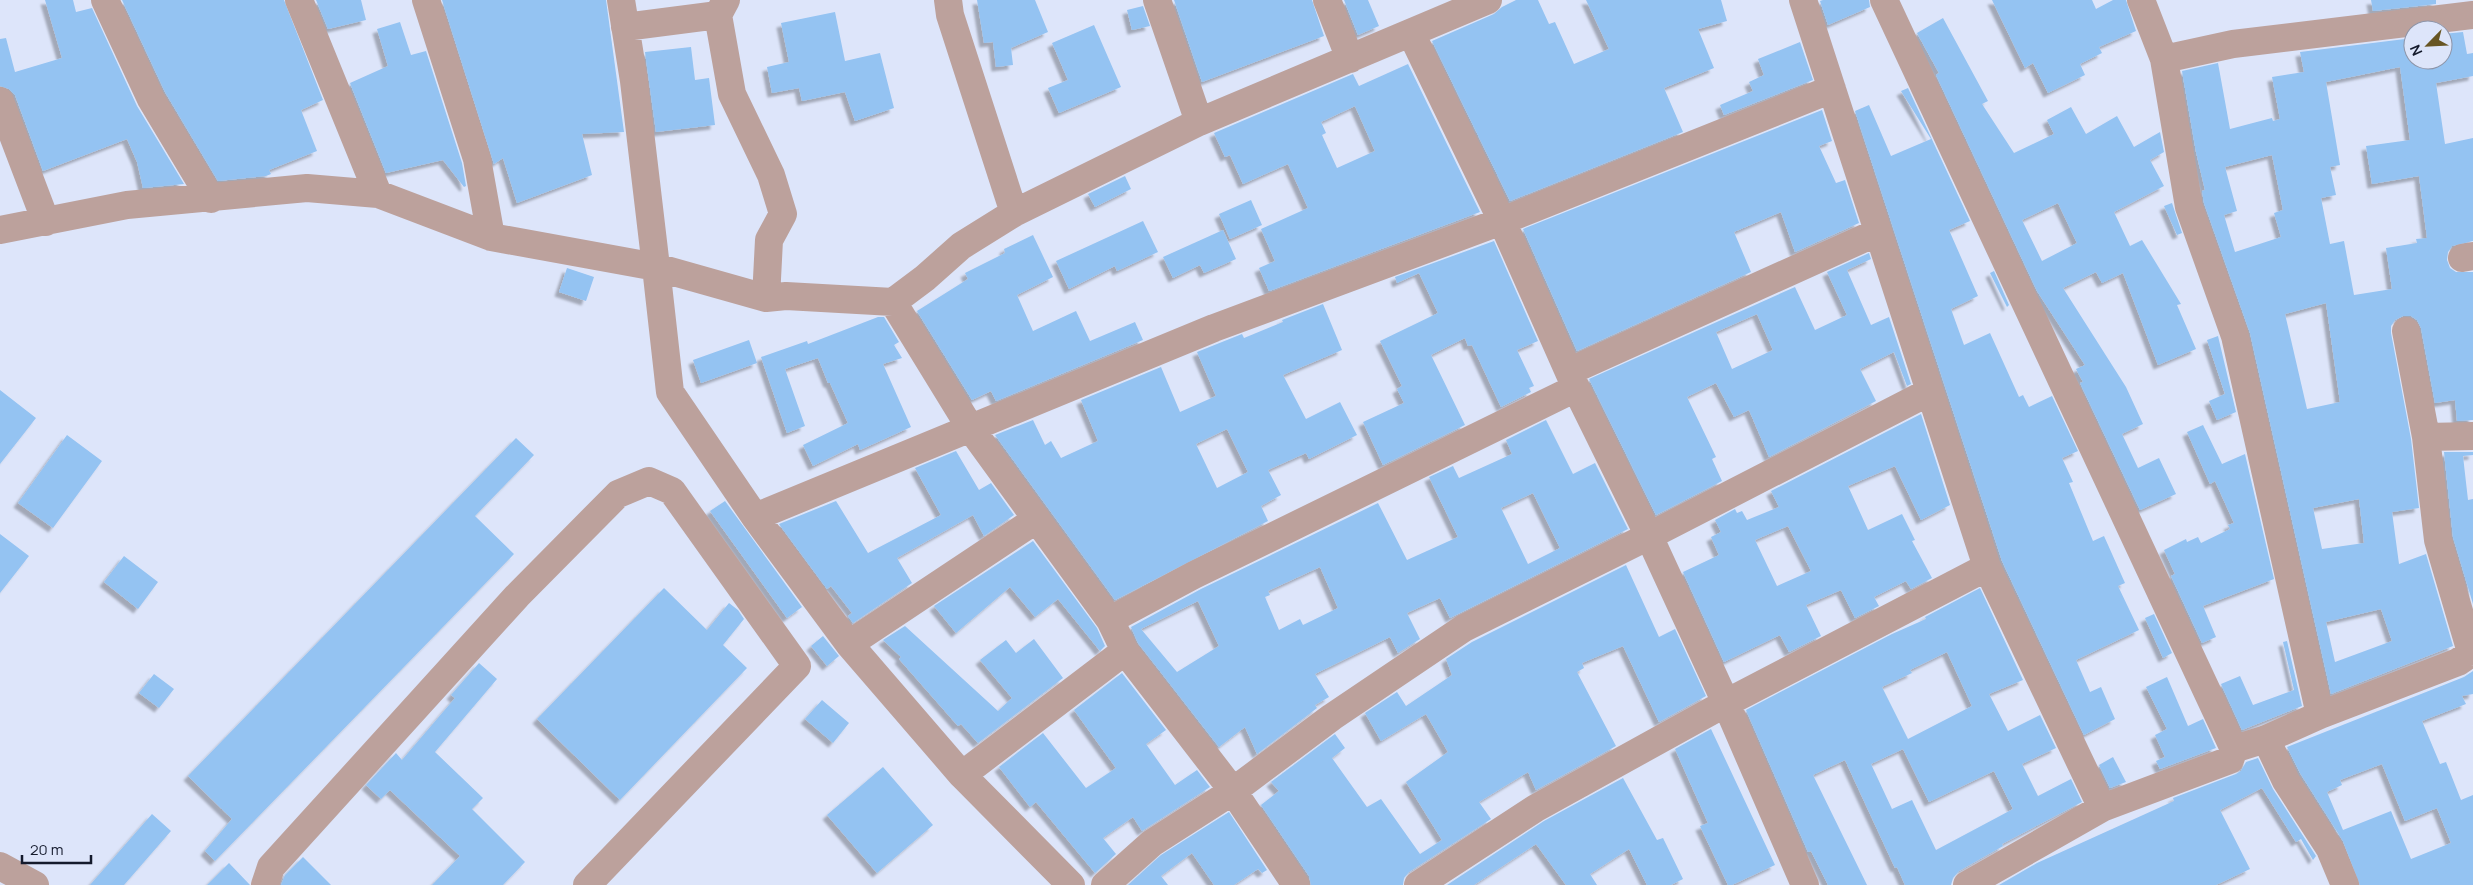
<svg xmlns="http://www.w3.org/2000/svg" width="2473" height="885" viewBox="0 0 2473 885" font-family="Manrope,sans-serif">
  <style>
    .building { fill: #94c3f2; fill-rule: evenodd; filter: url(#shadow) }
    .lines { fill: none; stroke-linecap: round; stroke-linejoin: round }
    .minor { stroke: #bca19c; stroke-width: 28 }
  </style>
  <defs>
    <filter id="shadow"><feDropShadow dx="-4.5" dy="4.5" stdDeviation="1" flood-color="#0004"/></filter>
  </defs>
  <rect width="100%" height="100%" fill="#dde5fa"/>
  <path class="building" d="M45,0H73L76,12L92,8L137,106L184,184L143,188L137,162L127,139L43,171L15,95L9,89L0,86V39L6,38L15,72L62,58Z
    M122,0H284L323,100L301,110L317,151L269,170L271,174L266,176L218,181L165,92Z
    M316,0H361L366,20L328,29Z
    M442,0H606L624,132L582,134L592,175L517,203L503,158L494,164Z
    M977,0H1035L1048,32L1011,48L1013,65L996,67L993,42L984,43Z
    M1174,0H1312L1324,36L1202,82Z
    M1344,0H1368L1379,26L1358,35Z
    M1516,0H1538L1549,24L1555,22L1574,64L1609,49L1586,0H1721L1727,21L1698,29L1714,68L1664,88L1683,132L1510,201L1432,41L1494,14L1502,7Z
    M1823,0H1869L1870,7L1828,25L1820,1Z
    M1992,0H2092L2096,9L2113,0H2126L2136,31L2099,47L2102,53L2080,64L2085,75L2048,93L2033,63L2025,68Z
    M2371,0H2436V4L2373,11Z
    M1143,6L1150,26L1132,30L1127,10Z
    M835,12L845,61L880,53L894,108L855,121L845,92L802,101L799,88L772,93L767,67L789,62L781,23Z
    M1943,18L1988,101L1982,104L2014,153L2054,134L2047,120L2071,107L2086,134L2117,116L2134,147L2160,132L2164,152L2150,160L2164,186L2114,212L2130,246L2142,240L2181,304L2177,305L2196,349L2158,365L2123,273L2102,283L2096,272L2063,288L2126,387L2143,424L2122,434L2138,468L2159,458L2176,494L2140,510L2080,383L2083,382L2076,369L2085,365L2037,291L1936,75L1939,73L1917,33ZM2058,203L2077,243L2042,261L2022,220Z
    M400,22L411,55L426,51L462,163L466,186L464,187L443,160L386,173L350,83L388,66L377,29Z
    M1094,25L1121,87L1059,113L1048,88L1068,80L1052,43Z
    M2463,32L2467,54L2473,53V76L2436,83L2445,144L2473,138V241L2452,246L2448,252L2447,260L2450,268L2456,272H2473V420L2457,421L2455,400L2435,403L2421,328L2417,320L2411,316H2403L2395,320L2391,326V333L2411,439L2419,508L2392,512L2399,564L2426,554L2453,646L2331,694L2250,333L2204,203L2202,191L2205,190L2196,152L2182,71L2218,63L2230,129L2272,118L2273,121L2280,119L2272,77L2304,72L2300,52L2413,38V60H2443V34ZM2400,67L2410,140L2366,146L2372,184L2419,176L2427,238L2416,239L2417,243L2386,248L2392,289L2354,295L2344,241L2330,244L2321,198L2336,195L2330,167L2340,165L2326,82ZM2272,155L2283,210L2274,213L2281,237L2235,252L2224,215L2237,211L2225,167ZM2326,303L2340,402L2307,409L2285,314ZM2359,499L2364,543L2322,549L2313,508ZM2381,609L2392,641L2335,662L2326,622Z
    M1800,42L1813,80L1724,115L1720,105L1753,91L1749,82L1764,75L1758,59Z
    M691,47L695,80L709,78L715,125L656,132L645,52Z
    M1408,64L1480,212L1269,291L1259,268L1275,261L1261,229L1308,208L1288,164L1243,184L1230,155L1225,157L1214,133L1353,74L1359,86ZM1355,106L1375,151L1337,168L1322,135L1326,133L1321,122Z
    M1908,88L1970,221L1949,230L1978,296L1951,309L1964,345L1990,333L2019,397L2023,395L2029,407L2052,396L2078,451L2062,458L2073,482L2069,483L2093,541L2104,536L2125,583L2118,586L2139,630L2076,660L2090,692L2101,687L2115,719L2084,735L2002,561L1855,111L1869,105L1891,156L1931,139L1901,91Z
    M1822,110L1832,141L1819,146L1836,183L1845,180L1859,223L1795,252L1781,212L1734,232L1751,272L1577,351L1523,229Z
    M1125,176L1131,189L1095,207L1088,194Z
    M1251,200L1262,225L1230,239L1219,214Z
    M2172,203L2182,233L2177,235L2164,206Z
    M1143,221L1158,252L1117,271L1115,266L1069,289L1056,261Z
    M1223,230L1236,259L1204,273L1200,265L1173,278L1163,257Z
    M1033,235L1053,277L1017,295L1033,331L1076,311L1090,341L1135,322L1143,340L996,401L991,391L972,400L917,311L968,279L965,273L1005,253L1004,249Z
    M1494,241L1538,341L1517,350L1534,386L1529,388L1531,392L1501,407L1472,345L1468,346L1465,338L1431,355L1465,425L1383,465L1363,422L1404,403L1397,389L1402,386L1380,341L1438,313L1419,273L1397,283L1395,277Z
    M1869,253L1871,259L1847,270L1871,325L1889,317L1911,384L1907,386L1894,352L1860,369L1876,401L1769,457L1749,410L1734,417L1716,383L1687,397L1716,457L1712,459L1722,481L1656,515L1589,379L1795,287L1815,330L1847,315L1827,272ZM1757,314L1773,350L1732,369L1716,332Z
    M567,268L594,277L586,301L559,292Z
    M1994,271L2009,305L2007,307L1990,273Z
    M1323,304L1342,350L1283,375L1306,419L1340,402L1357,435L1309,459L1306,453L1268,470L1281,495L1261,506L1268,521L1115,600L995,435L1033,420L1045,445L1051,441L1061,458L1098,441L1081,400L1161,367L1180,412L1216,396L1197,352L1242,334L1244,338L1283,322L1282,320ZM1227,429L1248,472L1217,488L1196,444Z
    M878,317H884L899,342L894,345L902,358L883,364L911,427L860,450L858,444L813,466L803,445L848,423L830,383H828L818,358L785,369L805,426L787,433L761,357L807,341L808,344Z
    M2218,336L2236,412L2217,420L2209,401L2225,394L2207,340Z
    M749,340L757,363L701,383L693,360Z
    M0,390L36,418L0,464Z
    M1921,414L1950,505L1921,520L1895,466L1848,486L1868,530L1902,514L1915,540L1912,541L1932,578L1911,589L1906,581L1874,597L1879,606L1855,618L1841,590L1806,605L1821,636L1789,652L1780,635L1724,662L1683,572L1719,555L1711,537L1721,532L1715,520L1735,509L1737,513L1742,511L1747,520L1779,507L1771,491ZM1788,526L1811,571L1777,586L1755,540Z
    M1546,420L1573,474L1595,463L1628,529L1450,618L1440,598L1407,613L1420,639L1398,653L1390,637L1315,674L1329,697L1315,705L1317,708L1257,754L1245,727L1219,747L1138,643L1131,627L1201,589L1378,503L1407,560L1458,537L1429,477L1453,466L1459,478L1512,454L1506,440ZM1533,493L1560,548L1528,564L1501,508ZM1320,567L1338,608L1303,625L1300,619L1279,630L1265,597L1270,595L1268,591ZM1198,601L1219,646L1177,672L1141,629Z
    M2203,425L2222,464L2245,454L2274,579L2203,606L2216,637L2202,643L2171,576L2175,574L2164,550L2186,539L2187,542L2198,537L2201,543L2230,529L2228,525L2234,523L2215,481L2210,484L2187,432Z
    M67,435L102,461L53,528L18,503Z
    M516,438L534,455L475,516L514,554L215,861L205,851L232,819L188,776Z
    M956,451L979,490L991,483L1014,515L984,536L973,515L897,558L912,583L853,623L848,616L852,613L831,586L827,589L779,524L836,501L868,553L941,515L915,468Z
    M2444,452H2473V455L2463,456L2468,500L2473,499V604L2453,537Z
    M725,501L802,607L787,618L710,511Z
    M0,534L29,556L0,593Z
    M1033,541L1097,628L1105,646L1100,651L1058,599L1035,617L1010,587L956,633L934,606Z
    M124,556L158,582L138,609L104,582Z
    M1626,565L1659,637L1675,629L1706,696L1659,722L1623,646L1582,663L1584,668L1577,672L1616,746L1536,790L1528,772L1479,802L1491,819L1409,872L1404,878L1403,885H1311L1309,876L1261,805L1279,791L1271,782L1335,734L1345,748L1332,758L1367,807L1381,799L1420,854L1442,840L1406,782L1448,752L1426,714L1381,741L1365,713L1397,692L1406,706L1452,675L1446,659L1472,642Z
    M664,588L707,630L729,603L738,610L744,619L723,645L747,668L620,800L537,719Z
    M1980,588L2023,680L1989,694L2008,731L2040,715L2056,748L2022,764L2038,796L2071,779L2082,802L2002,844L2003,846L1959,871L1953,878L1951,885H1905L1897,867L1895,868L1845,760L1813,775L1867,885H1828L1811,851L1808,852L1746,710L1892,634L1926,619L1925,617ZM1947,652L1972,706L1908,739L1882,687L1912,673L1910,670ZM1903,749L1929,802L1994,771L2013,809L1936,850L1912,800L1892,809L1871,764Z
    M2154,614L2172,653L2163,658L2145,618Z
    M905,626L998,711L1012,698L980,660L1006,640L1016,653L1034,639L1063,678L978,743L961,724L958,726L899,659L901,657L883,640Z
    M823,636L839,656L827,666L811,646Z
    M2287,641L2302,706L2242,730L2221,684L2240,676L2253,705L2294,690L2283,642Z
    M479,663L497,679L435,752L483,798L472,809L525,862L503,885H432L460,856L390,790L381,799L366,785L396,753L402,760L455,698L451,695Z
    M2473,671V694L2462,696L2466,704L2422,721L2440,764L2446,762L2461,800L2473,795V885H2360L2343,841L2300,773L2287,747L2464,677ZM2382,764L2405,821L2437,808L2451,843L2411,859L2391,811L2343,830L2327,792L2342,785L2340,780Z
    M1122,673L1166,730L1146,744L1175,785L1197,770L1210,787L1142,831L1133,817L1103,838L1116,854L1095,873L1036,802L1030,807L999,767L1043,733L1086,788L1116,768L1074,710Z
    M154,674L174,689L159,708L139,693Z
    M2167,677L2188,726L2203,719L2216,748L2160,769L2156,761L2165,757L2155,735L2167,729L2146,687Z
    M822,700L849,723L833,743L805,719Z
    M1711,729L1775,865L1732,885H1728L1700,826L1708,823L1675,749Z
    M2113,757L2126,782L2110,788L2099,765Z
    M2258,758L2273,789L2316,856L2313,860L2301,839L2296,842L2262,788L2220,810L2250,869L2216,885H1999L2037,863L2174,801L2173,798L2236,774L2241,771L2246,762Z
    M883,767L933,825L877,873L827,815Z
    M1623,778L1657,840L1663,838L1683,879L1671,885H1647L1629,849L1590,874L1597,885H1566L1536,844L1474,885H1447L1544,821Z
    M1229,812L1267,870L1262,873L1258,869L1234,885H1214L1192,853L1161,876L1168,885H1128L1161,855Z
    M152,814L171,831L124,885H90Z
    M303,857L331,885H281L285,875Z
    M229,863L250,885H207Z"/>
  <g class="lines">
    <path class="minor" d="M105,0L151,99L211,199
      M299,0L378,194
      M426,0L477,159L491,237
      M621,0L634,81L656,267L766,298L786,296L893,302L925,278L961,246L1014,213L1199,122L1488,0
      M726,0L718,15L732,94L771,175L783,214L769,240L766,298
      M948,0L950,15L1014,213
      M1157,0L1199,122
      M1327,0L1350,59
      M1803,0L1987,567L2102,808
      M1884,0L2234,749
      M2141,0L2164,59L2189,207L2235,336L2320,715
      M625,27L718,15
      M1411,33L1502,221L1576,388L1649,536L1726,703L1805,885
      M2164,59L2233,44L2473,15
      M0,101L46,222
      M0,230L127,205L307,188L378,194L491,237L656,267L670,392L755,517L849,644L962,775L1071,885
      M2462,258L2473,256
      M893,302L971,429L1110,620L1125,651L1233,791L1296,885
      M2406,331L2426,437L2438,540L2471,652
      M1570,371L1878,232
      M2426,437L2473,436
      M755,517L1214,328L1502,221L1832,89
      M1110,620L1194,575L1576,388
      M849,644L1037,519
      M2266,739L2286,781L2330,849L2345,885
      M962,775L1125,651
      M0,866L35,885
      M265,885L271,867L517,596L618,494L649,481L672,491L797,666L587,885
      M1105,885L1152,843L1233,791L1332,717L1464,628L1649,536L1929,392
      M1418,885L1536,808L1726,703L1987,567
      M1967,885L2102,808L2230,760L2234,749L2266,739L2320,715L2458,662L2473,652"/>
  </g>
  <g transform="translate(2428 45) rotate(246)"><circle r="24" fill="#dde5fa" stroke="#8d94a8"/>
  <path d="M0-4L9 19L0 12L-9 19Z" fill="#675523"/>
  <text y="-8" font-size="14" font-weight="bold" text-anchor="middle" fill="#141a2c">N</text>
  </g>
  <path d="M22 855v8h69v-8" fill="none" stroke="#141a2c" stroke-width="2.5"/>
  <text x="30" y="855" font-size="15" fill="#141a2c" stroke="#dde5fa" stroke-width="4" paint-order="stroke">20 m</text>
</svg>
